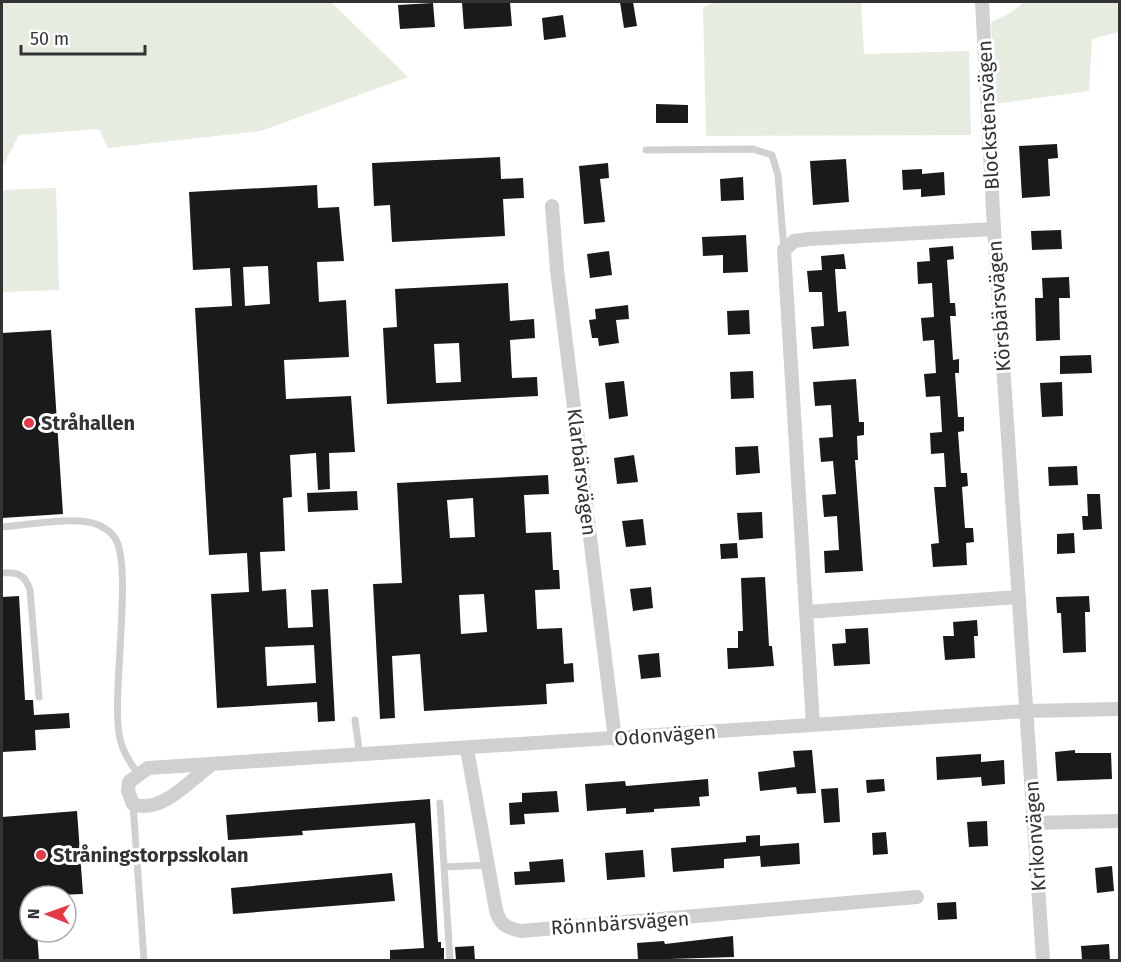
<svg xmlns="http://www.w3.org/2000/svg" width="1121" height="962" viewBox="0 0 1121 962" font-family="'Fira Sans',sans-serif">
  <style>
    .green { fill: #e6ecdf }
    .building { fill: #1a1a1a; fill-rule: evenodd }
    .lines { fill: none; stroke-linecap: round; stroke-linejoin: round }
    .lane { stroke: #d0d0d0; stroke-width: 7 }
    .street { stroke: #d0d0d0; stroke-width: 14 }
    .poi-dot { fill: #e63946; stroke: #fff; stroke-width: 2 }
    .labels { text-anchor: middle; stroke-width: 6; stroke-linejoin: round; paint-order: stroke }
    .street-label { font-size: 20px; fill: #333; stroke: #fff }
    .poi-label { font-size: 20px; font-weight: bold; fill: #333; stroke: #fff; text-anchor: start }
  </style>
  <rect width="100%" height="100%" fill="#fff"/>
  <path class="green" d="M2,2H331L408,77L261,131L108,148L99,129L19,135L2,168Z
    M715,2H861L864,54L969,51L971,135L706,136L703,7Z
    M1025,2H1119V32L1092,39L1089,91L995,104L991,22L1010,13Z
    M56,188L59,290L2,292V190Z"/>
  <path class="building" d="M462,2H510L512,26L464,29Z
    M620,2H633L637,26L624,28Z
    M433,3L435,27L400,29L398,5Z
    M563,15L566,37L544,40L542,18Z
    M656,104L688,105V123H656Z
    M1057,144L1058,158L1048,159L1050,196L1022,198L1019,146Z
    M500,157L501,179L523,178L524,198L503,199L505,236L392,242L390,205L374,206L372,163Z
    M846,159L849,202L813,205L810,161Z
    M608,163L609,178L600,179L605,222L584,224L579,166Z
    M922,169V174L944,172L945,195L921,197V189L903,190L902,170Z
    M743,177L744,200L721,201L720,179Z
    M317,185L318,208L339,207L344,261L317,262L319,302L346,300L349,357L284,360L286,399L351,396L355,452L329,453L330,489L318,490L316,453L290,455L292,497L283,498L285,551L260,552L262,591L286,589L288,628L313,627L311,590L328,589L335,721L318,722L317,702L217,708L211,594L249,592L248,572L247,553L209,555L195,308L232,306L230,268L193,270L189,192ZM268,266L270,304L245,306L243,267ZM314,645L316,683L267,686L265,647Z
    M1061,230L1062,249L1032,250L1031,231Z
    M746,235L748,272L723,273V255L703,256L702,237Z
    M953,246L954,259L947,260L950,303H955L956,316H950L953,360L959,359V373H955L958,417H964V431L958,432L961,473H967L968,486L962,487L965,528H973L974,542L966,543L967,565L933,567L931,544L939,543L934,487H946L944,453L931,454L930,433L942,432L940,396L926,397L924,374L936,373L934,340L923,341L921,318L934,317L932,283L918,284L917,262L930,261L929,248Z
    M609,251L612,275L590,278L587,254Z
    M844,254L846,269H835L838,312L846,311L849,346L813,349L811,327L824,326L822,292H809L807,271L822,270L821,256Z
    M1069,277L1070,298H1059L1060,340L1036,341L1035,298H1043L1042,278Z
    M508,283L510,321L534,319L535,338L510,340L512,378L537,377L538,396L387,404L383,328L397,327L395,289ZM459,343L461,382L436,383L434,344Z
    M628,305L629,319L616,320L619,343L599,346L598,338H592L589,320L596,319L595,309Z
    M749,310L750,334L728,335L727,311Z
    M51,330L63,514L2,518V333Z
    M1091,355L1092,373L1060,374V356Z
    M753,371L754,398L731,399L730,372Z
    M856,379L859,422H864V435L857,436L858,460H855L863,571L825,573L824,551L839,550L837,516L824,517L822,495L836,494L833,461L821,462L819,438L833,437L831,405L815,406L813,382Z
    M624,381L628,416L609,419L605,383Z
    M1062,382L1063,416L1042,417L1040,383Z
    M758,446L760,473L736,475L735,447Z
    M634,455L638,482L617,484L614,458Z
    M1077,466L1078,485L1049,486L1048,467Z
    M548,475L549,494L524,495L526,533L551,532L553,570H559L560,589L535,590L537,629L562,628L564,664L573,663L574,682L546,684L547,704L424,711L420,654L392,656L395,718L380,719L373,584L402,583L397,483ZM473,498L475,537L450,538L447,500ZM484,594L487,632L461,634L459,595Z
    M357,491L358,510L308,512L307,493Z
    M1087,494H1100L1102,529L1083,530L1082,516H1088Z
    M762,512L763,538L739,540L737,513Z
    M643,519L646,545L626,547L622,521Z
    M1074,533L1075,553L1057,554V534Z
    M737,543L738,558L721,559L720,544Z
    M765,577L769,646H772L774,666L728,669L727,648H738V631H743L741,578Z
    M651,587L653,608L633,611L630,589Z
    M19,596L25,700H33L34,715L69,713L70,728L35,730L36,750L2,752V597Z
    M1089,596L1090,612H1085L1086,652L1063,653L1061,613H1057L1056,597Z
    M977,620L978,636H974L975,658L945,660L943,636H954L953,622Z
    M868,628L870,664L834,666L832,644L846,643L845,629Z
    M659,653L661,677L641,679L638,655Z
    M812,750L816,793L797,794L796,787L760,791L758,772L795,767L793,751Z
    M1075,750V753H1111L1112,779L1057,781L1055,752Z
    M981,754V762L1004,760L1005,784L982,786L981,777L937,780L936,757Z
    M708,779L709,796L699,797L700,806L654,809V812L626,814V808L587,811L585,784L625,781L626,786Z
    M884,779L885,791L867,793L866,780Z
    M838,788L840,822L824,823L821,789Z
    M557,791L559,812L524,814L525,824L510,825L509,803L522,802V793Z
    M430,799L438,942H441V948H444V960H390V950L424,948L415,823L302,831L303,835L228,840L226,815Z
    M77,811L83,894L30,896V932H37L39,960H2V817Z
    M987,821L988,846L969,847L967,822Z
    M886,832L888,854L873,855L872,833Z
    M760,835V846L799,843L800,864L761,867L760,856L724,859V868L673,872L671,848L746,842V836Z
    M643,850L645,877L607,880L605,853Z
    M563,859L565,882L515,885L514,872L530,871L529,862Z
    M1112,866L1114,891L1097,893L1095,868Z
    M392,873L395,901L233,914L231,888Z
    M956,902L957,919L938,920L937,903Z
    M733,936L734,957L638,960L637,943L664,941L665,944Z
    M1109,944L1110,960H1082L1081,946Z
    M474,946L475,960H456L455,947Z"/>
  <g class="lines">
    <path class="lane" d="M646,150L753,149L772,155L778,175L784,250
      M2,527C29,525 61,518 88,522C97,523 110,530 115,538C133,565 112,691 119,733C121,749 129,761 138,774
      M2,573C17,572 25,574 30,590L39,697
      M355,720L360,756
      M440,803L450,960
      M133,804L144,960
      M444,867L487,865"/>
    <path class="street" d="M982,2L994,229
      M552,206L557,270L615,739
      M806,612L1019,597
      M813,725L784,250L794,241L809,239L994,229L1043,960
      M467,749L496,910C500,925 507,928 521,931L917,897
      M211,765C190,780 161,815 133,804L128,791L129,782L148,768L1027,711L1120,709
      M1034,823L1120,821"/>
  </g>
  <g class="poi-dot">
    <circle cx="29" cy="423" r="6"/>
    <circle cx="41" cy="855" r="6"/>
  </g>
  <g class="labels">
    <g class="street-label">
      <text transform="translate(988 115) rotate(-93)" y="7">Blockstensvägen</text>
      <text transform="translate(999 306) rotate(-94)" y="7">Körsbärsvägen</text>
      <text transform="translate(582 472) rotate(83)" y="7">Klarbärsvägen</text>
      <text transform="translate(665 735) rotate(-4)" y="7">Odonvägen</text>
      <text transform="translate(1035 836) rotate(-94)" y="7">Krikonvägen</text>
      <text transform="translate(620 923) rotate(-4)" y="7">Rönnbärsvägen</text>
    </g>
    <g class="poi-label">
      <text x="41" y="430">Stråhallen</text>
      <text x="53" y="862">Stråningstorpsskolan</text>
    </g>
  </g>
  <rect width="1121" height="962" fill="none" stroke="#333333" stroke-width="6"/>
  <g transform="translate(48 914) rotate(271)"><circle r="28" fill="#ffffff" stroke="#adadad" stroke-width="1.5"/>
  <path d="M0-4.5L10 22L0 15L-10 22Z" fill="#e63946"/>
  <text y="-9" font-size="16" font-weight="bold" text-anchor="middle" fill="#333333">N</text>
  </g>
  <path d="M21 45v9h124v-9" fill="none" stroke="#333333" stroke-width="3"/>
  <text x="30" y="45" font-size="18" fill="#333333" stroke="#ffffff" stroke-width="4.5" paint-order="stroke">50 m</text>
</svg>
